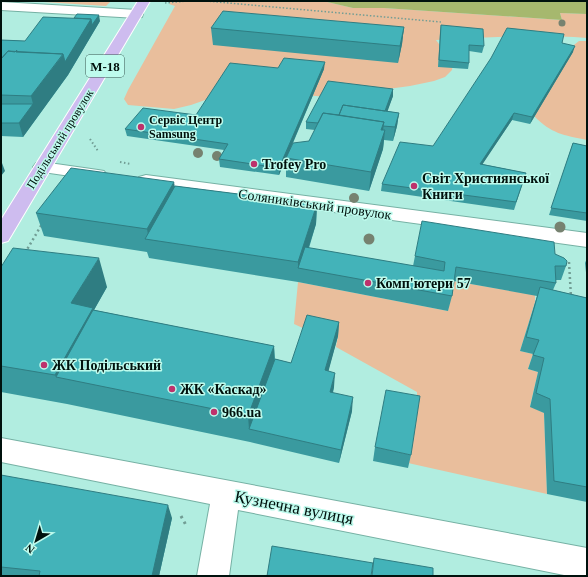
<svg xmlns="http://www.w3.org/2000/svg" width="588" height="577" viewBox="0 0 588 577" font-family="'Times New Roman',serif">
  <style>
    .green { fill: #e9be9c }
    .water { fill: #a6b86e }
    .lines { fill: none; stroke-linecap: round; stroke-linejoin: round }
    .minor-casing { stroke: #76b1a4; stroke-width: 2 }
    .major-casing { stroke: #fff; stroke-width: 2 }
    .path-far3 { stroke: #719d94; stroke-width: 1.5; stroke-dasharray: 1.5 2; stroke-linecap: butt }
    .path-far2 { stroke: #719d94; stroke-width: 2; stroke-dasharray: 1.5 2.5; stroke-linecap: butt }
    .path-far1 { stroke: #719d94; stroke-width: 2.5; stroke-dasharray: 2 3; stroke-linecap: butt }
    .path { stroke: #719d94; stroke-width: 3; stroke-dasharray: 2.5 4; stroke-linecap: butt }
    .minor { fill: #fff; fill-rule: evenodd }
    .major { fill: #cebcef; fill-rule: evenodd }
    .tree { fill: #768270 }
    .wall { fill: #3a9a9f }
    .shaded-wall { fill: #2f7d82 }
    .building { fill: #43b3b9; stroke: #2f7d82 }
    .poi-dot { fill: #bd326c; stroke: #befbed; stroke-width: 1.5 }
    .labels { text-anchor: middle; stroke-width: 3; stroke-linejoin: round; paint-order: stroke }
    .far-poi-label { font-size: 12px; font-weight: bold; fill: #00110d; stroke: #befbed; text-anchor: start }
    .far-street-label { font-size: 12px; fill: #00110d; stroke: #befbed }
    .shield { fill: #befbed; stroke: #395750; stroke-width: 1 }
    .shield-label { font-size: 13px; font-weight: bold; fill: #00110d }
    .poi-label { font-size: 14px; font-weight: bold; fill: #00110d; stroke: #befbed; text-anchor: start }
    .street-label { font-size: 14px; fill: #00110d; stroke: #befbed }
    .near-street-label { font-size: 17px; fill: #00110d; stroke: #befbed }
  </style>
  <rect width="100%" height="100%" fill="#b1ede0"/>
  <path class="green" d="M28,1H111L106,6Z
    M171,1H323L353,8H384L562,20L560,13L587,14V38C537,34 487,37 436,40L453,63L452,70L445,77L434,81L410,86L328,97L253,91L208,99L191,105L174,109L128,105L124,99L128,90L175,6L169,4Z
    M579,41H587V140C563,135 552,134 534,116L570,48Z
    M453,281L535,295V302L520,351L533,354L528,369L538,372L530,406L544,413L547,494L408,463L417,410V392L336,347L338,336L307,330L294,324L298,282L448,311Z"/>
  <path class="water" d="M323,1H587V14L560,13L562,20L384,8H353Z"/>
  <g class="lines">
    <defs>
      <path id="minor" d="M1,2L137,10L142,11L143,14L142,17L137,18L1,10Z
        M42,162L98,170L104,171L107,175L104,179L98,180L36,171L33,167L36,163Z
        M146,175L587,233V247L139,185L137,181L139,177Z
        M1,438L587,548V576H569L238,510L229,576H197L210,504L1,462Z"/>
      <path id="major" d="M138,1H150L11,236L8,241L1,243V220Z"/>
    </defs>
    <use href="#minor" class="minor-casing"/>
    <use href="#major" class="major-casing"/>
    <path class="path-far3" d="M206,1L441,22
      M165,3L188,1"/>
    <path class="path-far2" d="M90,139L98,151
      M120,162L131,164"/>
    <path class="path-far1" d="M25,253L42,224
      M569,262L571,297"/>
    <path class="path" d="M181,516L187,527"/>
    <use href="#minor" class="minor"/>
    <use href="#major" class="major"/>
  </g>
  <g class="tree">
    <circle cx="562" cy="23" r="3.5"/>
    <circle cx="198" cy="153" r="5"/>
    <circle cx="217" cy="156" r="5"/>
    <circle cx="354" cy="198" r="5"/>
    <circle cx="560" cy="227" r="5.5"/>
    <circle cx="369" cy="239" r="5.5"/>
  </g>
  <path class="wall" d="M100,21L68,75L23,137L1,136V40L25,41Z
    M441,25L484,46L482,53L469,51V63L468,69L438,67L440,32Z
    M404,27L402,44L398,63L213,45L211,28Z
    M562,43L573,52L530,124L512,120L482,164L526,173L514,210L381,191L382,184L433,146Z
    M278,68L324,69L288,155L309,141L315,130L306,129V122L393,89V96L387,111L399,113L397,126L393,141L384,140L383,149L369,191L286,177V159L279,175L220,167L219,159L224,150L127,136L125,129L196,115Z
    M573,143L587,146V221L549,215Z
    M175,186L317,204L316,224L309,248L413,266L415,256L555,254L566,266L561,280H556V283L553,290L587,298V502L547,494L544,413L530,407L538,372L528,369L533,354L520,351L537,296L454,281L452,296L448,311L298,282L149,258L147,252L44,236L36,213Z
    M587,258V282L585,263Z
    M1,267L107,287L94,310L274,346L275,359L291,363L339,322L338,336L328,371L334,387L333,393L352,411L339,463L250,442L67,404L1,392Z
    M375,447L411,455L408,468L373,461Z
    M1,475L172,518L159,576H1Z"/>
  <path class="shaded-wall" d="M99,15L100,21L68,75L23,137L19,123L33,104L31,96L91,19Z
    M404,27L402,44L398,63L400,46Z
    M575,46L573,52L530,124L532,117Z
    M325,62L324,69L279,175V168Z
    M393,89V96L383,124V117Z
    M399,113L397,126L393,141L395,127Z
    M514,113L512,120L478,171L480,164Z
    M384,122L382,140L381,130Z
    M385,130L383,149L369,191L371,172Z
    M2,163L5,171L1,176V165Z
    M174,182L178,205L149,240L147,229Z
    M317,204L316,224L302,268H298V282V262Z
    M99,258L107,287L56,377L55,375L71,303Z
    M339,322L338,336L325,384V370Z
    M274,346L275,373L249,429L248,416Z
    M335,373L334,387L329,406L330,392Z
    M353,397L352,411L339,463L341,450Z
    M168,505L172,518L159,576H152Z"/>
  <path class="building" d="M223,11L404,27L400,46L211,28Z
    M77,14L99,15L92,25L91,19L74,18Z
    M43,17L91,19L65,62L63,54L16,52L17,50L15,52L8,51L1,59V40L25,41Z
    M441,25L483,29L484,46L469,45V63L439,60Z
    M507,28L564,34L562,43L575,46L532,117L514,113L480,164L526,173L516,202L382,184L400,142L433,146L491,58Z
    M8,51L63,54L31,96L1,95V59Z
    M284,58L325,62L279,168L219,159L228,144L125,129L143,108L196,115L230,63L278,68Z
    M328,81L393,89L385,111L343,105L339,115L323,113L318,123L306,122Z
    M1,104H33L19,123H1Z
    M343,105L399,113L395,127L383,126L384,122L339,115Z
    M323,113L384,122L381,130H385L371,172L286,158L293,143L309,141Z
    M573,143L587,146V213L551,208Z
    M71,168L174,182L147,229L36,213Z
    M175,186L317,204L298,262L145,239Z
    M422,221L554,242L555,254L564,258L567,261L566,266H555L556,283L456,267L452,296L298,268L305,247L444,271L445,262L415,256Z
    M13,248L99,258L71,303L93,308L55,375L1,366V267Z
    M540,287L587,298V487L554,481L550,399L536,393L544,358L533,355L539,340L526,337Z
    M93,310L274,346L248,416L56,377Z
    M307,315L339,322L325,370L335,373L330,392L353,397L341,450L249,429L275,359L291,363Z
    M386,390L420,396L411,455L375,447Z
    M1,475L168,505L152,576H39L40,571L1,567Z
    M272,546L373,563L371,576H267Z
    M374,558L433,568V576H372Z"/>
  <g class="poi-dot">
    <circle cx="141" cy="127" r="4"/>
    <circle cx="254" cy="164" r="4"/>
    <circle cx="414" cy="186" r="4"/>
    <circle cx="368" cy="283" r="4"/>
    <circle cx="44" cy="365" r="4"/>
    <circle cx="172" cy="389" r="4"/>
    <circle cx="214" cy="412" r="4"/>
  </g>
  <g class="labels">
    <g class="far-poi-label">
      <text x="149" y="124">Сервіс Центр<tspan x="149" dy="14">Samsung</tspan></text>
    </g>
    <g class="far-street-label">
      <text transform="translate(60 139) rotate(-58)" y="4">Подільський провулок</text>
    </g>
    <rect class="shield" x="86" y="55" width="38" height="22" rx="3"/>
    <g class="shield-label">
      <text x="105" y="71">М-18</text>
    </g>
    <g class="poi-label">
      <text x="262" y="169">Trofey Pro</text>
      <text x="422" y="183">Світ Християнської<tspan x="422" dy="16">Книги</tspan></text>
      <text x="376" y="288">Комп'ютери 57</text>
      <text x="52" y="370">ЖК Подільський</text>
      <text x="180" y="394">ЖК «Каскад»</text>
      <text x="222" y="417">966.ua</text>
    </g>
    <g class="street-label">
      <text transform="translate(315 204) rotate(8)" y="5">Соляниківський провулок</text>
    </g>
    <g class="near-street-label">
      <text transform="translate(294 507) rotate(11)" y="6">Кузнечна вулиця</text>
    </g>
  </g>
  <rect width="588" height="577" fill="none" stroke="#00110d" stroke-width="4"/>
  <g transform="translate(36 541) rotate(218)" stroke="#befbed" stroke-width="3" paint-order="stroke">
  <path d="M0-3L7 15L0 10L-7 15Z" fill="#00110d"/>
  <text y="-6" font-size="11" font-weight="bold" text-anchor="middle" fill="#00110d">N</text>
  </g>
</svg>
